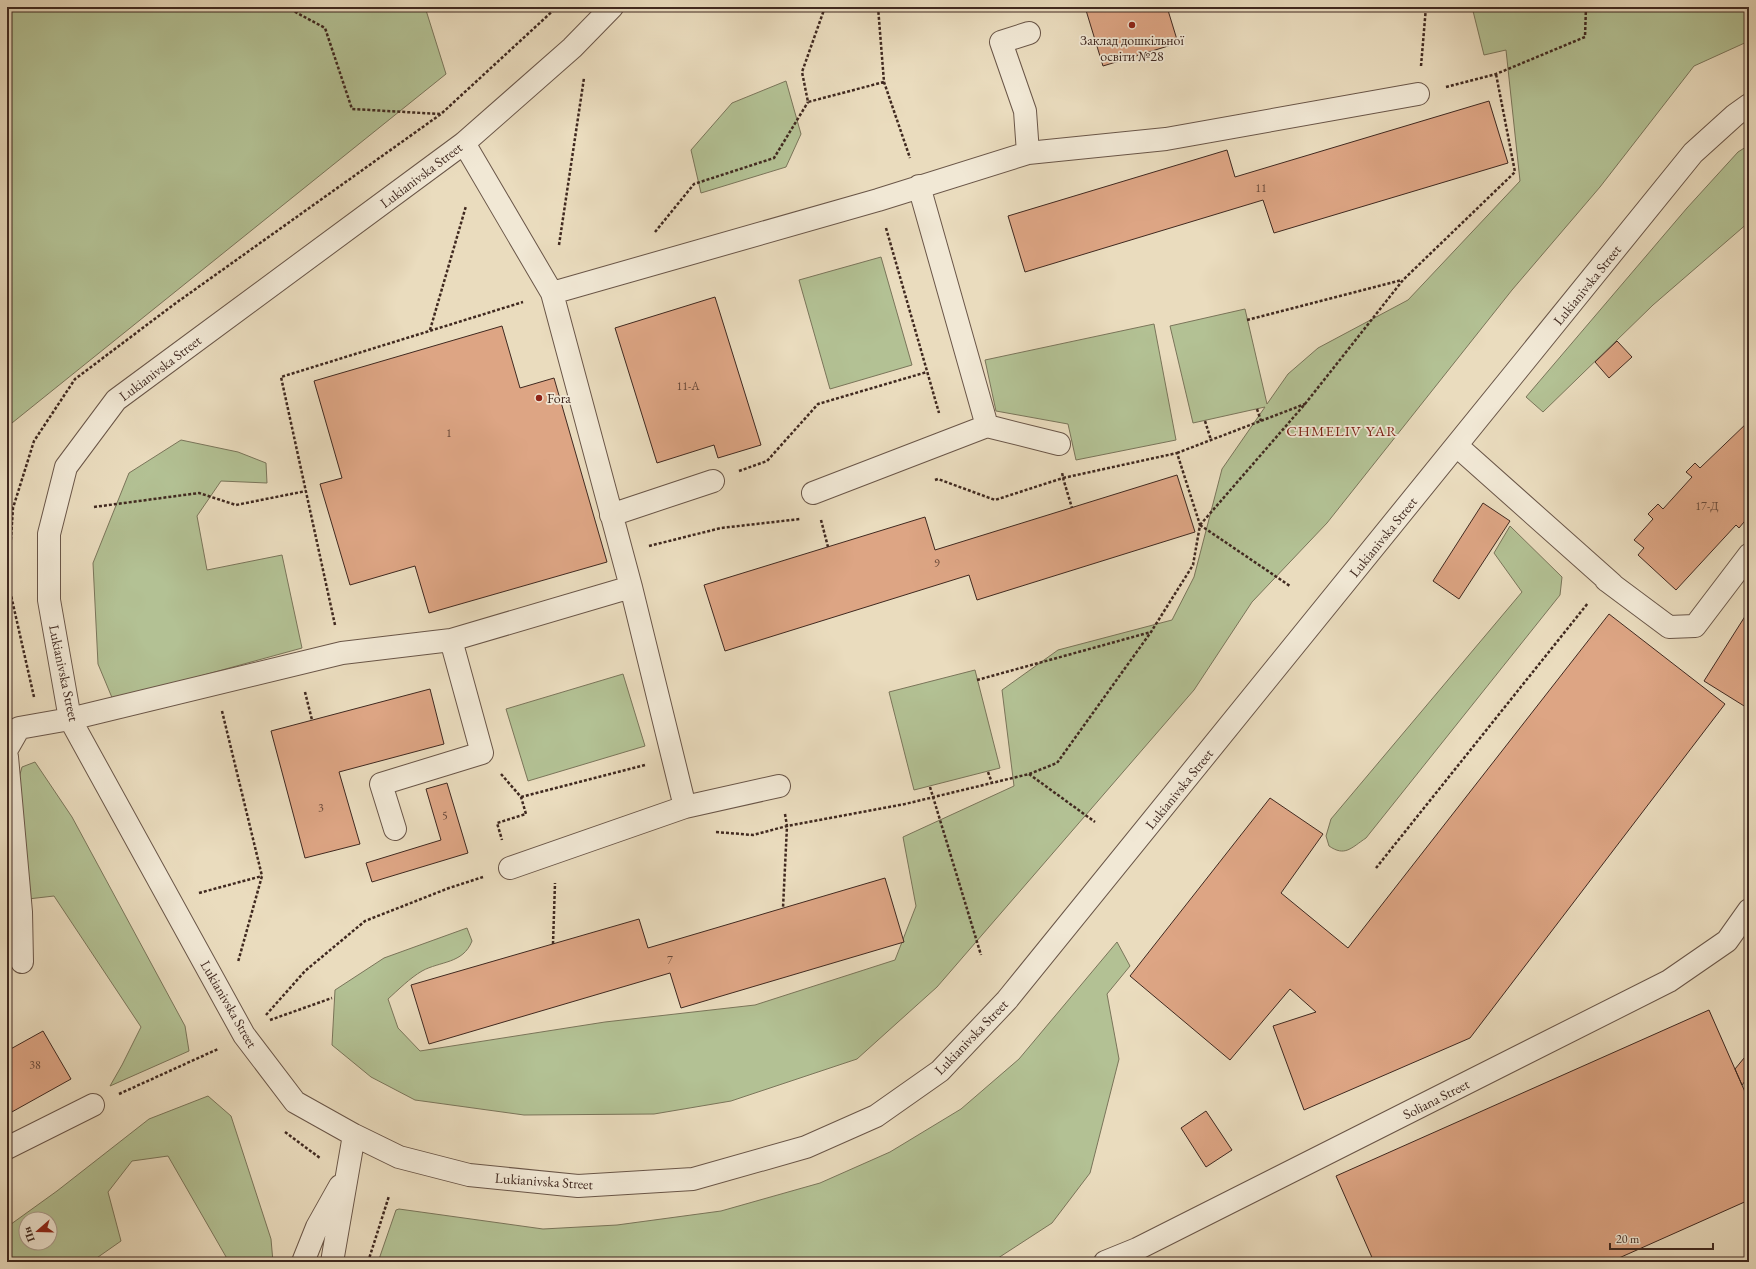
<svg xmlns="http://www.w3.org/2000/svg" width="1756" height="1269" viewBox="0 0 1756 1269" font-family="'EB Garamond',serif">
  <style>
    .green { fill: #b3c194; stroke: #7a755a; fill-rule: evenodd }
    .building { fill: #dda584; stroke: #402920 }
    .lines { fill: none; stroke-linecap: round; stroke-linejoin: round }
    .minor-casing { stroke: #6a5648; stroke-width: 24 }
    .path { stroke: #402920; stroke-width: 2.5; stroke-dasharray: 3 2; stroke-linecap: butt }
    .minor { stroke: #f1e8d5; stroke-width: 22 }
    .poi-dot { fill: #8f2418; stroke: #f1e8d5; stroke-width: 1.5 }
    .labels { text-anchor: middle; stroke-width: 3.5; stroke-linejoin: round; paint-order: stroke }
    .number-label { font-size: 12px; fill: #674839 }
    .poi-label { font-size: 14px; fill: #402920; stroke: #f1e8d5 }
    .street-label { font-size: 14px; fill: #402920; stroke: #f1e8d5 }
    .neighbourhood-label { font-size: 15px; letter-spacing: 1px; fill: #7a1f14; stroke: #f1e8d5 }
  </style>
  <rect width="100%" height="100%" fill="#eadcbe"/>
  <filter id="stains"><feTurbulence type="fractalNoise" baseFrequency=".005" numOctaves="4"/><feColorMatrix values="0 0 0 0 .2 0 0 0 0 .09 0 0 0 0 .02 0 0 0 .5 -.17"/></filter>
  <radialGradient id="worn" r=".72"><stop offset=".6" stop-color="#630" stop-opacity="0"/><stop offset="1" stop-color="#630" stop-opacity=".3"/></radialGradient>
  <path class="green" d="M7,7H425L446,74L7,427Z
    M1472,7H1749V41L1694,66L1600,187L1512,290L1327,523L1252,602L1194,690L937,987L857,1059L731,1101L654,1114L524,1115L415,1100L371,1077L332,1045L335,990L384,958L467,928L472,941C463,964 440,961 422,971C410,978 398,990 388,999L398,1028L420,1051L605,1022L755,1005L895,960L916,906L903,837L1014,786L1002,690L1058,650L1172,620L1194,577L1222,469L1265,407L1193,423L1170,326L1245,309L1267,404L1288,374L1318,348L1408,300L1520,181L1506,50L1484,55Z
    M786,81L801,134L786,167L701,193L691,150L732,103Z
    M1749,145V222L1653,305L1543,412L1526,397L1687,208L1738,152Z
    M881,257L912,365L830,389L799,280Z
    M1154,324L1176,440L1076,460L1068,424L996,411L985,360Z
    M181,440L238,452L266,463L267,483L221,481L197,516L207,570L282,555L302,648L113,700L98,664L93,563L129,473Z
    M1510,526L1562,577L1560,595L1366,838C1351,848 1345,857 1329,846L1326,836L1331,819L1522,592L1494,553Z
    M975,670L1000,768L914,790L889,692Z
    M623,674L645,746L528,781L506,709Z
    M35,762L72,817L185,1026L189,1051L110,1086L122,1065L141,1027L54,896L28,899L19,778L22,767Z
    M1117,942L1130,966L1107,994L1119,1059L1090,1173L1052,1223L992,1262H378L396,1210L399,1209L543,1229L617,1225L721,1211L820,1183L890,1152L961,1109L1019,1059Z
    M208,1096L231,1116L271,1239L273,1262H229L168,1156L132,1161L108,1192L121,1241L91,1262H7V1227L57,1191L149,1119ZM26,1219H50V1243H26Z"/>
  <path class="building" d="M1085,7H1167L1178,43L1103,66Z
    M1489,101L1508,163L1274,233L1263,200L1025,272L1008,216L1227,150L1235,177Z
    M715,297L761,445L718,458L714,445L657,463L615,328Z
    M502,326L520,388L554,378L607,562L429,613L415,566L350,585L320,484L342,478L314,381Z
    M1617,341L1632,357L1609,378L1595,362Z
    M1749,421V516L1739,528L1736,525L1676,590L1638,555L1644,548L1634,540L1653,519L1648,514L1658,504L1663,509L1692,477L1686,472L1695,463L1700,468Z
    M1177,475L1195,532L977,600L969,575L725,651L704,585L925,517L935,550Z
    M1483,503L1510,521L1459,599L1433,581Z
    M1749,610V709L1704,681Z
    M1609,614L1725,704L1470,1038L1304,1110L1273,1026L1316,1012L1290,989L1230,1060L1130,976L1270,798L1323,834L1281,893L1348,948Z
    M430,689L444,744L339,772L360,844L305,858L271,731Z
    M447,783L468,853L372,882L366,863L441,840L426,789Z
    M885,878L904,942L681,1008L670,973L429,1044L411,985L639,919L648,948Z
    M1709,1010L1749,1101V1200L1610,1262H1374L1336,1176Z
    M43,1031L71,1079L10,1113L7,1108V1051Z
    M1749,1052V1076L1742,1085L1735,1069Z
    M1206,1111L1232,1150L1206,1167L1181,1128Z"/>
  <g class="lines">
    <defs>
      <path id="minor" d="M612,7L572,48L464,143L116,400L66,467L49,534V600L70,719L244,1035L295,1102L354,1135L399,1157L469,1175L578,1186L693,1179L806,1147L876,1116L940,1071L1007,1000L1693,153L1735,115L1749,105
        M464,143L552,293L631,587L685,807
        M1028,153L1025,111L1001,42L1029,33
        M919,186L987,426
        M552,293L878,200L1028,153L1166,139L1418,94
        M1457,446L1612,584L1606,580L1669,627L1695,626L1749,555
        M813,493L987,426L1059,444
        M611,515L713,481
        M7,749L19,728L70,719L342,653L451,640L631,587
        M7,757L21,912L22,962
        M395,829L381,784L482,753L451,640
        M510,868L685,807L779,786
        M7,1148L93,1105
        M303,1262L317,1227L340,1186
        M332,1262L354,1135
        M1105,1262L1137,1249L1669,981L1727,941L1749,910"/>
    </defs>
    <use href="#minor" class="minor-casing"/>
    <path class="path" d="M286,7L325,28L352,109L440,114
      M825,7L802,72L808,102L884,82
      M878,7L884,82L910,158
      M1421,66L1426,7
      M1446,87L1496,74L1585,37L1586,7
      M886,228L939,413
      M655,232L694,184L774,158L808,102
      M559,245L584,78
      M1247,320L1402,280
      M430,330L466,206
      M1257,409L1261,421
      M1205,421L1211,440
      M1177,453L1305,404
      M739,471L767,461L818,404L927,372
      M935,480L938,479L995,500L1063,478L1072,508
      M7,506L13,508
      M94,507L199,493L236,505L306,491
      M821,520L828,547
      M1200,525L1305,404L1403,280L1515,172L1496,74
      M1200,525L1290,586
      M649,546L721,528L800,519
      M335,625L281,377L523,302
      M977,680L1151,632
      M305,692L312,720
      M34,697L8,582L13,508L34,441L75,379L176,303L441,114L557,7
      M222,711L262,876L238,962
      M988,772L992,783
      M501,774L521,797L526,814L497,823L502,840
      M1029,774L1095,822
      M930,787L981,955
      M521,797L645,765
      M785,814L787,826L905,804L1029,774L1057,763L1151,632L1193,565L1200,525L1177,453L1063,478L1062,472
      M716,832L753,835L787,826L783,908
      M1376,868L1588,603
      M199,893L262,876
      M553,944L555,883
      M266,1015L305,971L365,921L449,888L483,877
      M270,1020L332,998
      M119,1094L218,1049
      M285,1132L320,1158
      M368,1262L389,1196"/>
    <use href="#minor" class="minor"/>
  </g>
  <g class="poi-dot">
    <circle cx="1132" cy="25" r="4"/>
    <circle cx="539" cy="398" r="4"/>
  </g>
  <g class="labels">
    <g class="number-label">
      <text x="1261" y="192">11</text>
      <text x="688" y="390">11-А</text>
      <text x="449" y="437">1</text>
      <text x="1707" y="510">17-Д</text>
      <text x="937" y="567">9</text>
      <text x="321" y="812">3</text>
      <text x="445" y="819">5</text>
      <text x="670" y="964">7</text>
      <text x="35" y="1069">38</text>
    </g>
    <g class="poi-label">
      <text x="1132" y="45">Заклад дошкільної<tspan x="1132" dy="16">освіти №28</tspan></text>
      <text x="547" y="403" text-anchor="start">Fora</text>
    </g>
    <g class="street-label">
      <text transform="translate(421 175) rotate(-37)" y="5">Lukianivska Street</text>
      <text transform="translate(1587 285) rotate(-51)" y="5">Lukianivska Street</text>
      <text transform="translate(160 368) rotate(-37)" y="5">Lukianivska Street</text>
      <text transform="translate(1383 537) rotate(-51)" y="5">Lukianivska Street</text>
      <text transform="translate(64 673) rotate(78)" y="5">Lukianivska Street</text>
      <text transform="translate(1179 789) rotate(-51)" y="5">Lukianivska Street</text>
      <text transform="translate(229 1004) rotate(60)" y="5">Lukianivska Street</text>
      <text transform="translate(971 1037) rotate(-46)" y="5">Lukianivska Street</text>
      <text transform="translate(1436 1099) rotate(-27)" y="5">Soliana Street</text>
      <text transform="translate(544 1181) rotate(4)" y="5">Lukianivska Street</text>
    </g>
    <g class="neighbourhood-label">
      <text x="1342" y="436">CHMELIV YAR</text>
    </g>
  </g>
  <rect width="1756" height="1269" fill="none" stroke="#eadcbe" stroke-width="24"/>
  <rect x="8" y="8" width="1740" height="1253" fill="none" stroke="#402920" stroke-width="2"/>
  <rect x="12" y="12" width="1732" height="1245" fill="none" stroke="#402920"/>
  <g transform="translate(38 1231) rotate(250)"><circle r="19" fill="#f1e8d5" stroke="#aa9c8d"/>
  <path d="M0-3L7 15L0 10L-7 15Z" fill="#8f2418"/>
  <text y="-6" font-size="11" font-weight="bold" text-anchor="middle" fill="#402920">Пн</text>
  </g>
  <path d="M1610 1243v6h103v-6" fill="none" stroke="#402920" stroke-width="2"/>
  <text x="1616" y="1243" font-size="12" fill="#402920" stroke="#f1e8d5" stroke-width="3" paint-order="stroke">20 m</text>
  <rect width="100%" height="100%" filter="url(#stains)"/>
  <rect width="100%" height="100%" fill="url(#worn)"/>
</svg>
